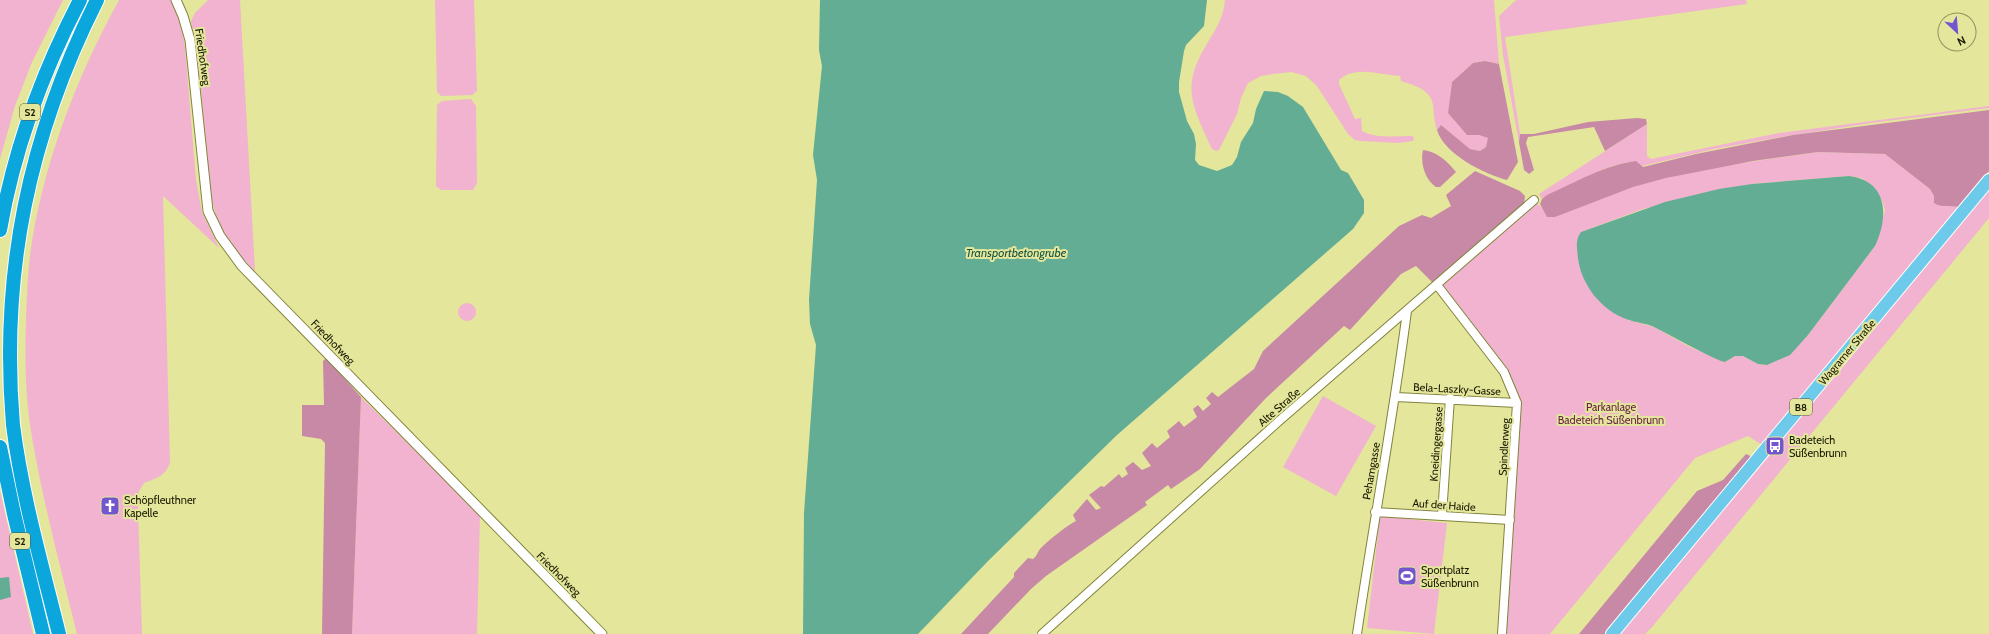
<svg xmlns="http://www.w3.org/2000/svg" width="1989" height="634" viewBox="0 0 1989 634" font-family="Cabin,sans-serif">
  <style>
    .green { fill: #f1b3cf; fill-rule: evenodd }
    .forest { fill: #c889a6 }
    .water { fill: #62ad94 }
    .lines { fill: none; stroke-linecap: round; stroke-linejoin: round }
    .minor-casing { stroke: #82843c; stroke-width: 10 }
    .tertiary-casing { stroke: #82843c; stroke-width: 11 }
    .primary-casing { stroke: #fff; stroke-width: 14 }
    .motorway-casing { stroke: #fff; stroke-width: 16 }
    .minor { stroke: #fff; stroke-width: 8 }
    .tertiary { stroke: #fff; stroke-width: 9 }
    .primary { stroke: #6dcaea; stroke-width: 12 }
    .motorway { stroke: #0ba7dc; stroke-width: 14 }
    .labels { text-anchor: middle; stroke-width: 4; stroke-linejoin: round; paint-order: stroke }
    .shield { fill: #e3e69b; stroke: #56562e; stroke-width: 1 }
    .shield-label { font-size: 10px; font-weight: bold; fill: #191900 }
    .street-label { font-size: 11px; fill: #191900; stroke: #e3e69b }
    .park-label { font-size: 11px; fill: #671d46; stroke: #e3e69b }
    .poi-label { font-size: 11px; fill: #191900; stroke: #e3e69b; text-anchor: start }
    .water-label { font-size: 12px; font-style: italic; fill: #175543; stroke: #e3e69b }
  </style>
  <rect width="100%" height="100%" fill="#e3e69b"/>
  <path class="green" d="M0,0H63L32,62L15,106L0,159Z
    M119,0H171C179,15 183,31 185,47L196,180L202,212L219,248L163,196L170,462C166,476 157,478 144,483L139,491L138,508L142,634H77C60,565 41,495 30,425C25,390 25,355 26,320C27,293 28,267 32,241C46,156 78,75 119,0Z
    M208,0H240L255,271C237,255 220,232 214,208C208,190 208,170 206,151C202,108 201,63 191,21L195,13Z
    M435,0H474L477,91L472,95L441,96L437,92Z
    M1225,0H1494L1499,64L1485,61L1473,63L1452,82L1448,113L1467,135H1479L1489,138L1486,147L1480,151L1470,149L1441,125L1437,130C1434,121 1434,113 1433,105C1431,89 1413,85 1401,81L1400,76C1379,75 1356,65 1339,80V84L1355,119L1361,118L1362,131C1377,139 1395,136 1412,136L1414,138L1413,141L1398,143L1361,141L1355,140L1348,134L1317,86L1306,76L1291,72L1273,74L1261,76L1248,83L1241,98L1237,114L1219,150L1216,151L1212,149C1192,105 1180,87 1208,42C1216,29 1224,16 1225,0Z
    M1516,0H1746L1747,4L1505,37L1520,134L1519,142L1503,55L1499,16Z
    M471,99L476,106L477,183L473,190H441L436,186L437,105L442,101Z
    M1989,106V108L1871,123L1769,139L1714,149L1642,166L1628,162L1606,168L1542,199L1539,194L1647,124V156L1651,159L1779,133Z
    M1818,152L1885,154L1930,189L1934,196V203L1958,207L1762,445L1748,436L1695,458L1550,634H1502L1517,403L1504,372L1437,285L1534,200L1546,212L1555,217C1580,206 1607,194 1635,186C1694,169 1757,161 1818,152ZM1849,176L1861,178L1866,181L1882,200L1885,211L1875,246L1808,335L1789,355L1767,365L1758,364L1743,356H1735L1725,362L1688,346L1654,327L1628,320L1581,232L1643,209L1752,184Z
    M1989,188V218L1652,627L1645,634H1618Z
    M458 312a9 9 0 1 1 18 0a9 9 0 1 1-18 0Z
    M1323,396L1376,426L1336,496L1283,467Z
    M361,397L480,515L477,634H352Z
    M0,491L33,634H0Z
    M1380,516L1447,523L1434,634L1367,628Z"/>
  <path class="forest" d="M1485,61L1499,64L1518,162L1507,180C1484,174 1444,154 1437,130L1441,125L1470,149L1480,151L1486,147L1488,138L1479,135H1467L1448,113L1452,82L1473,63Z
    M1989,110V171L1958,207C1950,205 1941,208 1934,203V196L1930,189L1885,154L1818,152L1753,161L1666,178L1633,187L1555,217H1547L1540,204L1542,199L1547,195C1576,182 1605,165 1636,161L1643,167L1696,154L1793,135Z
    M1637,118L1646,119L1647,124L1605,151L1594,127L1528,137L1526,143L1534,170L1529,174L1524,170L1519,142L1520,134H1534L1588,122Z
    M1423,150C1438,152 1447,161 1456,172L1440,187H1436C1425,180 1420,163 1423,150Z
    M1475,171L1520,191L1525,196L1524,205L1433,283L1416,266L1401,274L1350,330L1344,326L1266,398L1200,469L1171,489L1168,485L1145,502L1147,505L1046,576L1031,589L988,634H961L1014,577V573L1028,558L1033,559C1037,556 1037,553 1040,549C1045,543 1069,524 1076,521L1073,515L1087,499L1096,510L1101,508L1089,495L1101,486L1104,487L1119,474L1122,478L1128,474L1125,468L1133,462L1142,470L1151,466L1142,453L1152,443L1157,448L1170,437L1167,431L1179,421L1184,427L1197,417L1193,409L1198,405L1203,411L1211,404L1206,398L1212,392L1218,397L1254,369L1263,351L1399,226L1422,215L1431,218L1451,206L1446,195Z
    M326,358L361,397L352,634H322L325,443L321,439L302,436V405H324L323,361Z
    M1746,454L1753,457L1606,634H1579L1697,491L1723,480Z"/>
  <path class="water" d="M820,0H1207L1204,26L1186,45L1184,51L1179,82V92L1187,121L1194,134L1196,144L1195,160L1199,165L1217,171L1232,165L1237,157L1241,142L1253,123L1256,109L1264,91L1278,92L1288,96L1303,107L1341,170L1348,173L1364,200V213L1353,229L1117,435L989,560L918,634H803L804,513L816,345L810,324L809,300L817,180L813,155L822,66L819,50Z
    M1849,176C1888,181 1889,216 1875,246L1808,335L1790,355L1767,365L1758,364L1743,356H1735L1725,362L1721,361C1698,351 1678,339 1656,328C1647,323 1636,323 1626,319C1601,310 1581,284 1578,258C1577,248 1575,240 1581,232L1665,202L1719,189L1752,184Z
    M9,577L11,597L0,600V578Z"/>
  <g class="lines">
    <defs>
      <path id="minor" d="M1437,285L1504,372L1517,403L1502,634
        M1396,397L1517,403
        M1375,512L1510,520
        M1442,515L1450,398
        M1042,634L1279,421L1534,200
        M1357,634C1373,526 1393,419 1407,311"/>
      <path id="tertiary" d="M176,0L183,16L190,40L208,211L220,236L242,266L602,634"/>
      <path id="primary" d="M1612,634L1989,180"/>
      <path id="motorway" d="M0,230C14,149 42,73 80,0
        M0,447L14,514L43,634
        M59,634C42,565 22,496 13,425C0,273 29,135 97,0"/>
    </defs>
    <use href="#minor" class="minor-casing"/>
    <use href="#tertiary" class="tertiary-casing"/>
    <use href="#primary" class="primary-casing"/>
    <use href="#motorway" class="motorway-casing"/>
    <use href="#minor" class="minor"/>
    <use href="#tertiary" class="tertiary"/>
    <use href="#primary" class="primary"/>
    <use href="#motorway" class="motorway"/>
  </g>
  <defs>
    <symbol id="bus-square" viewBox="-11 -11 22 22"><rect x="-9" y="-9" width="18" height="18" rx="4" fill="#7255cf" stroke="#e3e69b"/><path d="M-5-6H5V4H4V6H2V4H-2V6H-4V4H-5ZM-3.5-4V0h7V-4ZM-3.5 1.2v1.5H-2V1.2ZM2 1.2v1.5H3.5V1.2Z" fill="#fff"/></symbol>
    <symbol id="church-square" viewBox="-11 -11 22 22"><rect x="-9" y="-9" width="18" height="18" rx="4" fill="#7255cf" stroke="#e3e69b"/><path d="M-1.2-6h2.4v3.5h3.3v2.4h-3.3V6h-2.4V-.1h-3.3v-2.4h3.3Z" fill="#fff"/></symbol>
    <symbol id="stadium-square" viewBox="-11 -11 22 22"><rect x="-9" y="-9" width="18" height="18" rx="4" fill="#7255cf" stroke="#e3e69b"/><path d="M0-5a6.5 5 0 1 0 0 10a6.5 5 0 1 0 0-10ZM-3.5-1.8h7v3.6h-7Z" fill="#fff"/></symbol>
  </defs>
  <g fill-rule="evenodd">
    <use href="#bus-square" x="1764" y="435" width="22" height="22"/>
    <use href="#church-square" x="99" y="495" width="22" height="22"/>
    <use href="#stadium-square" x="1396" y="565" width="22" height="22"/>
  </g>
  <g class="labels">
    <g class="shield">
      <rect x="20" y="104" width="20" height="16" rx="3"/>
      <rect x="1790" y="399" width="22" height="16" rx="3"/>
      <rect x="10" y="533" width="20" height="16" rx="3"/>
    </g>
    <g class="shield-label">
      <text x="30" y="116">S2</text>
      <text x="1801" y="411">B8</text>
      <text x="20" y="545">S2</text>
    </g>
    <g class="street-label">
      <text transform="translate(203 57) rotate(82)" y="4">Friedhofweg</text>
      <text transform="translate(333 342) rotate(46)" y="4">Friedhofweg</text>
      <text transform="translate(1847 352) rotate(-50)" y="4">Wagramer Straße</text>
      <text transform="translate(1457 389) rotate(3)" y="4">Bela-Laszky-Gasse</text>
      <text transform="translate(1279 407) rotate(-41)" y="4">Alte Straße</text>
      <text transform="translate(1436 444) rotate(-86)" y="4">Kneidingergasse</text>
      <text transform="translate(1504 447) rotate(-87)" y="4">Spindlerweg</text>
      <text transform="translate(1371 471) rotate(-80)" y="4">Pehamgasse</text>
      <text transform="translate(1444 505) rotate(4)" y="4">Auf der Haide</text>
      <text transform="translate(559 574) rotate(45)" y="4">Friedhofweg</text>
    </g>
    <g class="park-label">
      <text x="1611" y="411">Parkanlage<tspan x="1611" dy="13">Badeteich Süßenbrunn</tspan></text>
    </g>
    <g class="poi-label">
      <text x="1789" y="444">Badeteich<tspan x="1789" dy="13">Süßenbrunn</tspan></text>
      <text x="124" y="504">Schöpfleuthner<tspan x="124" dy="13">Kapelle</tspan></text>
      <text x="1421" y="574">Sportplatz<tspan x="1421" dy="13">Süßenbrunn</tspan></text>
    </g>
    <g class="water-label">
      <text x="1016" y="257">Transportbetongrube</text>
    </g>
  </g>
  <g transform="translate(1957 32) rotate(154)"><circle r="19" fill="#e3e69b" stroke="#92945d"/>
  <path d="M0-3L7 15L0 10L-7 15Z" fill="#7255cf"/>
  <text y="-6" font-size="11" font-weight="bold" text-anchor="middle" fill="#191900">N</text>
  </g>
</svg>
